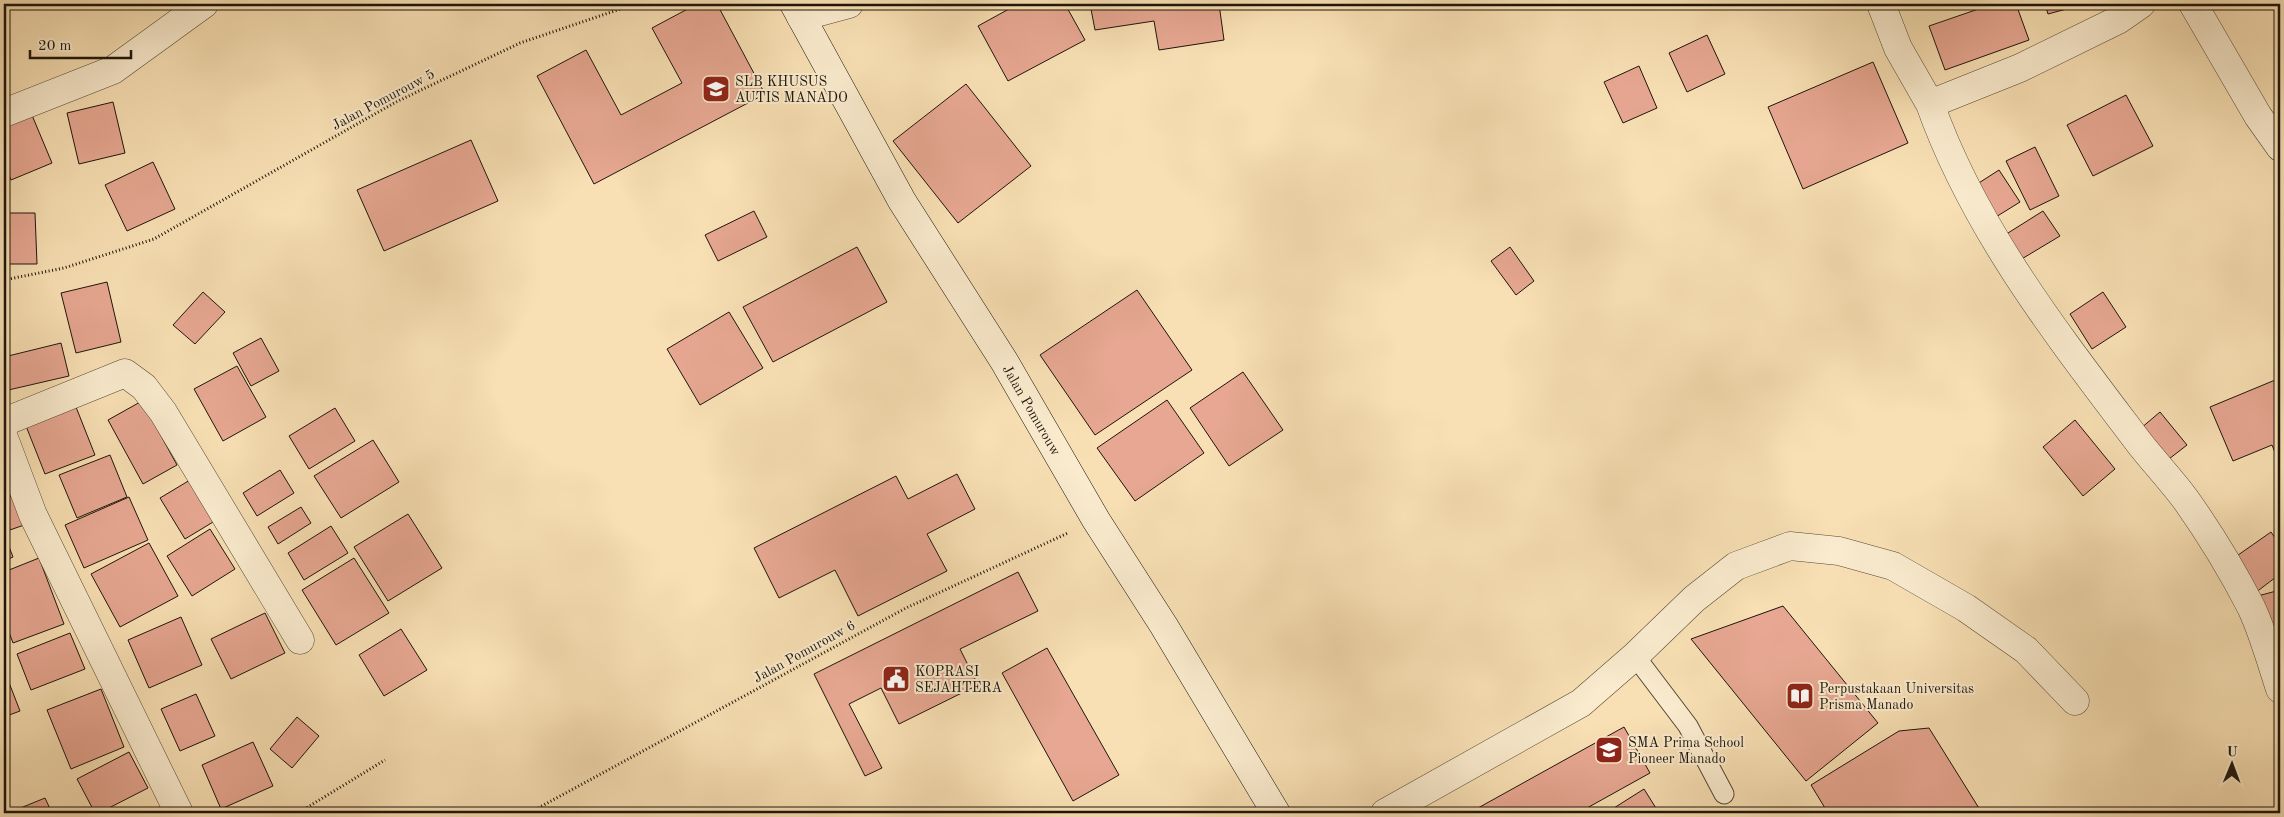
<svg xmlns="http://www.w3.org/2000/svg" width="2284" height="817" viewBox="0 0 2284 817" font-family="'Old Standard TT',serif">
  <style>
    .building { fill: #e7a792; stroke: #1d150a }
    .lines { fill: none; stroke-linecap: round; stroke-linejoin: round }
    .service-casing { stroke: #544834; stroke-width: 21 }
    .minor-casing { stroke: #544834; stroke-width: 29 }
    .secondary-casing { stroke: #1d150a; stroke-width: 29 }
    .path { stroke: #1d150a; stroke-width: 3; stroke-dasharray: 1 2.5; stroke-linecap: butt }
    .service { stroke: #faebce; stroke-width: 19 }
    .minor { stroke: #faebce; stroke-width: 28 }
    .secondary { stroke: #faebce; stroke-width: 28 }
    .labels { text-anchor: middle; stroke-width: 4; stroke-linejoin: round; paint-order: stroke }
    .poi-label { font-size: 14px; fill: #1d150a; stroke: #faebce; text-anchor: start }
    .street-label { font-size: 14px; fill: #1d150a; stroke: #faebce }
  </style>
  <rect width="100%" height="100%" fill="#f8e0b4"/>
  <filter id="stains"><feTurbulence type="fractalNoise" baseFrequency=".004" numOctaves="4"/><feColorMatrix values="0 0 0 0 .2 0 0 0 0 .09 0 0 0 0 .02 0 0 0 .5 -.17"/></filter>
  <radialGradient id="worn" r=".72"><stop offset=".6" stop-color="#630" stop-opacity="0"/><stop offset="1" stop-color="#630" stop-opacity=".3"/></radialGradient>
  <path class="building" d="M697,4H717L765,94L594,184L537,76L586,50L621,115L682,83L652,28Z
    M1018,4H1065L1085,40L1008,81L978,26Z
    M1090,4H1219L1224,40L1159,50L1154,21L1095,30Z
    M1993,4H2016L2029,40L1945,70L1929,26Z
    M2045,4H2085L2048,14Z
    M1707,35L1725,74L1687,92L1669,53Z
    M1873,62L1908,143L1803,189L1768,107Z
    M1639,66L1657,108L1623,123L1604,82Z
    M966,84L1031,166L958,223L893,141Z
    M2126,95L2153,146L2093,176L2067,125Z
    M113,102L125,153L79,164L67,113Z
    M29,108L52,163L11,180L4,163V119Z
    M471,140L498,201L384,251L357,190Z
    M2035,147L2059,196L2030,210L2006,161Z
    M153,162L175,209L127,231L105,185Z
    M1999,170L2020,202L1991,220L1971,188Z
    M754,211L767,237L718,261L705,235Z
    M2043,211L2060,236L2015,263L2000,238Z
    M4,213H35L37,264H4Z
    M857,247L887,302L773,362L743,307Z
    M1510,247L1534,281L1516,295L1491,261Z
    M107,282L121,342L76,353L61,293Z
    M1137,290L1192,370L1095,435L1040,355Z
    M203,292L225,312L195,344L173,325Z
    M2103,292L2126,327L2092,349L2070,314Z
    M729,312L763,368L700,405L667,349Z
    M261,338L279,371L251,386L233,353Z
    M61,343L69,376L4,391V357Z
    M237,366L266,417L223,441L194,389Z
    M1243,372L1283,430L1229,466L1190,408Z
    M2280,378V465L2272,445L2233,461L2210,407Z
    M1167,400L1204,453L1135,501L1097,448Z
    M142,401L177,465L143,484L108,420Z
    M74,402L95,455L45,474L24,421Z
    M335,408L355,441L309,469L289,436Z
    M2160,412L2187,445L2160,466L2134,434Z
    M2075,420L2115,469L2083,496L2043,447Z
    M373,440L399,482L341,518L314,476Z
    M110,455L127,497L77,518L59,475Z
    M280,470L294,493L257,516L243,493Z
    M200,474L223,516L185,539L160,498Z
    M957,474L975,509L927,534L947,571L858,616L835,570L779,598L754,548L896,476L908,499Z
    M19,493L30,523L4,532V499Z
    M129,497L148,540L84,568L65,525Z
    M301,507L311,523L278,544L268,527Z
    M408,514L442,568L388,601L354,547Z
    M331,526L348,553L304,580L288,553Z
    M210,529L235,569L192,596L167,556Z
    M2271,532L2280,545V574L2255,593L2231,560Z
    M4,534L13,557L4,561Z
    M149,543L178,596L120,627L91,574Z
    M39,558L64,624L13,643L4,619V572Z
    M354,558L389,613L336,645L302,590Z
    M1018,572L1038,611L960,649L978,685L899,724L881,688L849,704L882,768L865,776L814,674Z
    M2280,590V626L2264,631L2254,597Z
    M1783,606L1878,723L1806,781L1691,639Z
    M265,613L285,653L231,679L211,639Z
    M181,617L202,665L149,688L128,640Z
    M401,629L427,670L384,696L359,655Z
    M70,633L85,669L31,690L17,654Z
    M1047,648L1119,775L1073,801L1002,673Z
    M8,680L20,711L4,717V682Z
    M101,689L124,747L71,769L47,710Z
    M196,694L215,736L180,751L161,709Z
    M297,717L319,736L292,768L270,749Z
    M1624,727L1650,773L1578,813H1469Z
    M1929,728L1982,813H1828L1811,785L1899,731Z
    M253,742L273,786L221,809L202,765Z
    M129,752L148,788L99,813H95L77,779Z
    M1644,789L1659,813H1606Z
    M45,798L52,813H20L18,809Z"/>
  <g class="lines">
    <defs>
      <path id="service" d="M1635,656L1688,726L1724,794"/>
      <path id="minor" d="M1881,4L1898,48L1930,104L2020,68L2118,20L2141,4
        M2193,4L2258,116L2280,147
        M801,17L849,4
        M1930,104C1975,231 2060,338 2140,444C2155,463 2172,481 2186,500C2210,534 2232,570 2251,607C2263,632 2271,662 2280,689
        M4,113L113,70L204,4
        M4,422L125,373L144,387L163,412L300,640
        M4,438L33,515L179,813
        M1385,813L1581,703L1635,656L1694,599L1736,566L1790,546L1839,551L1893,566L1966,608L2026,650L2075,701"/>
      <path id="secondary" d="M794,4L902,201L1004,361L1096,520L1164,626L1276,813"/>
    </defs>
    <use href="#service" class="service-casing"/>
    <use href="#minor" class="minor-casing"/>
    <use href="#secondary" class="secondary-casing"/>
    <path class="path" d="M4,280L64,268L154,239L396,102L520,43L635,4
      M298,813L385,760
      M529,813L906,608L1068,533"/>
    <use href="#service" class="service"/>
    <use href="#minor" class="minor"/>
    <use href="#secondary" class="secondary"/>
  </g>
  <defs>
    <symbol id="school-square" viewBox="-11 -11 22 22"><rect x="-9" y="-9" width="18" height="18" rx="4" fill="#8f2418" stroke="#faebce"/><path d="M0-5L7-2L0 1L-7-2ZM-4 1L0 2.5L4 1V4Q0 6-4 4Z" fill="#fff"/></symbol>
    <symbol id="civic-square" viewBox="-11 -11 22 22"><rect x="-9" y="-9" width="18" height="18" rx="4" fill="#8f2418" stroke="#faebce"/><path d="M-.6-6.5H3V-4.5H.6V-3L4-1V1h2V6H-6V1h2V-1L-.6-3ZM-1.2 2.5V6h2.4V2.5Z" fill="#fff"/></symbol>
    <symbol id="library-square" viewBox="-11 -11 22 22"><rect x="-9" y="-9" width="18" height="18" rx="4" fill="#8f2418" stroke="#faebce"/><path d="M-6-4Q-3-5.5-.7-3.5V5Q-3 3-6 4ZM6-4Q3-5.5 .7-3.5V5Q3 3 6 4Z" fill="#fff"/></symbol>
  </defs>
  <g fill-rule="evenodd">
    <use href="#school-square" x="700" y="73" width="32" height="32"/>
    <use href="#civic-square" x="880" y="663" width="32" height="32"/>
    <use href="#library-square" x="1784" y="680" width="32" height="32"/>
    <use href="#school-square" x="1593" y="734" width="32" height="32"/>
  </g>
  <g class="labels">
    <g class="poi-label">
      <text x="735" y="86">SLB KHUSUS<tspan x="735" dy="16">AUTIS MANADO</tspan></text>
      <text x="915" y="676">KOPRASI<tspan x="915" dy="16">SEJAHTERA</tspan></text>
      <text x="1819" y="693">Perpustakaan Universitas<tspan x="1819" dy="16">Prisma Manado</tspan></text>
      <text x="1628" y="747">SMA Prima School<tspan x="1628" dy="16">Pioneer Manado</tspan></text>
    </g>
    <g class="street-label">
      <text transform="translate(383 99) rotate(-28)" y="5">Jalan Pomurouw 5</text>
      <text transform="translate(1032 410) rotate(60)" y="5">Jalan Pomurouw</text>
      <text transform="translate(804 651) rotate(-29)" y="5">Jalan Pomurouw 6</text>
    </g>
  </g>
  <rect width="2284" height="817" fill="none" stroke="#f8e0b4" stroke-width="20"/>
  <rect x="5" y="5" width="2274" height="807" fill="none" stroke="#1d150a" stroke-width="2.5"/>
  <rect x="10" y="10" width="2264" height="797" fill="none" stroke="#1d150a"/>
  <g transform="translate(2232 764) rotate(1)" stroke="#faebce" stroke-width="4" paint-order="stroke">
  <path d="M0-4L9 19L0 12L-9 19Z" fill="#1d150a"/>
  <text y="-8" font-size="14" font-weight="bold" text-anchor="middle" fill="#1d150a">U</text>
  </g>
  <path d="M30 50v8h101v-8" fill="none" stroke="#1d150a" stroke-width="2.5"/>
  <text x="38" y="50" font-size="15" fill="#1d150a" stroke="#faebce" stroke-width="4" paint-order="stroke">20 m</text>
  <rect width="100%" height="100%" filter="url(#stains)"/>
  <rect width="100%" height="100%" fill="url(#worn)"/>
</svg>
